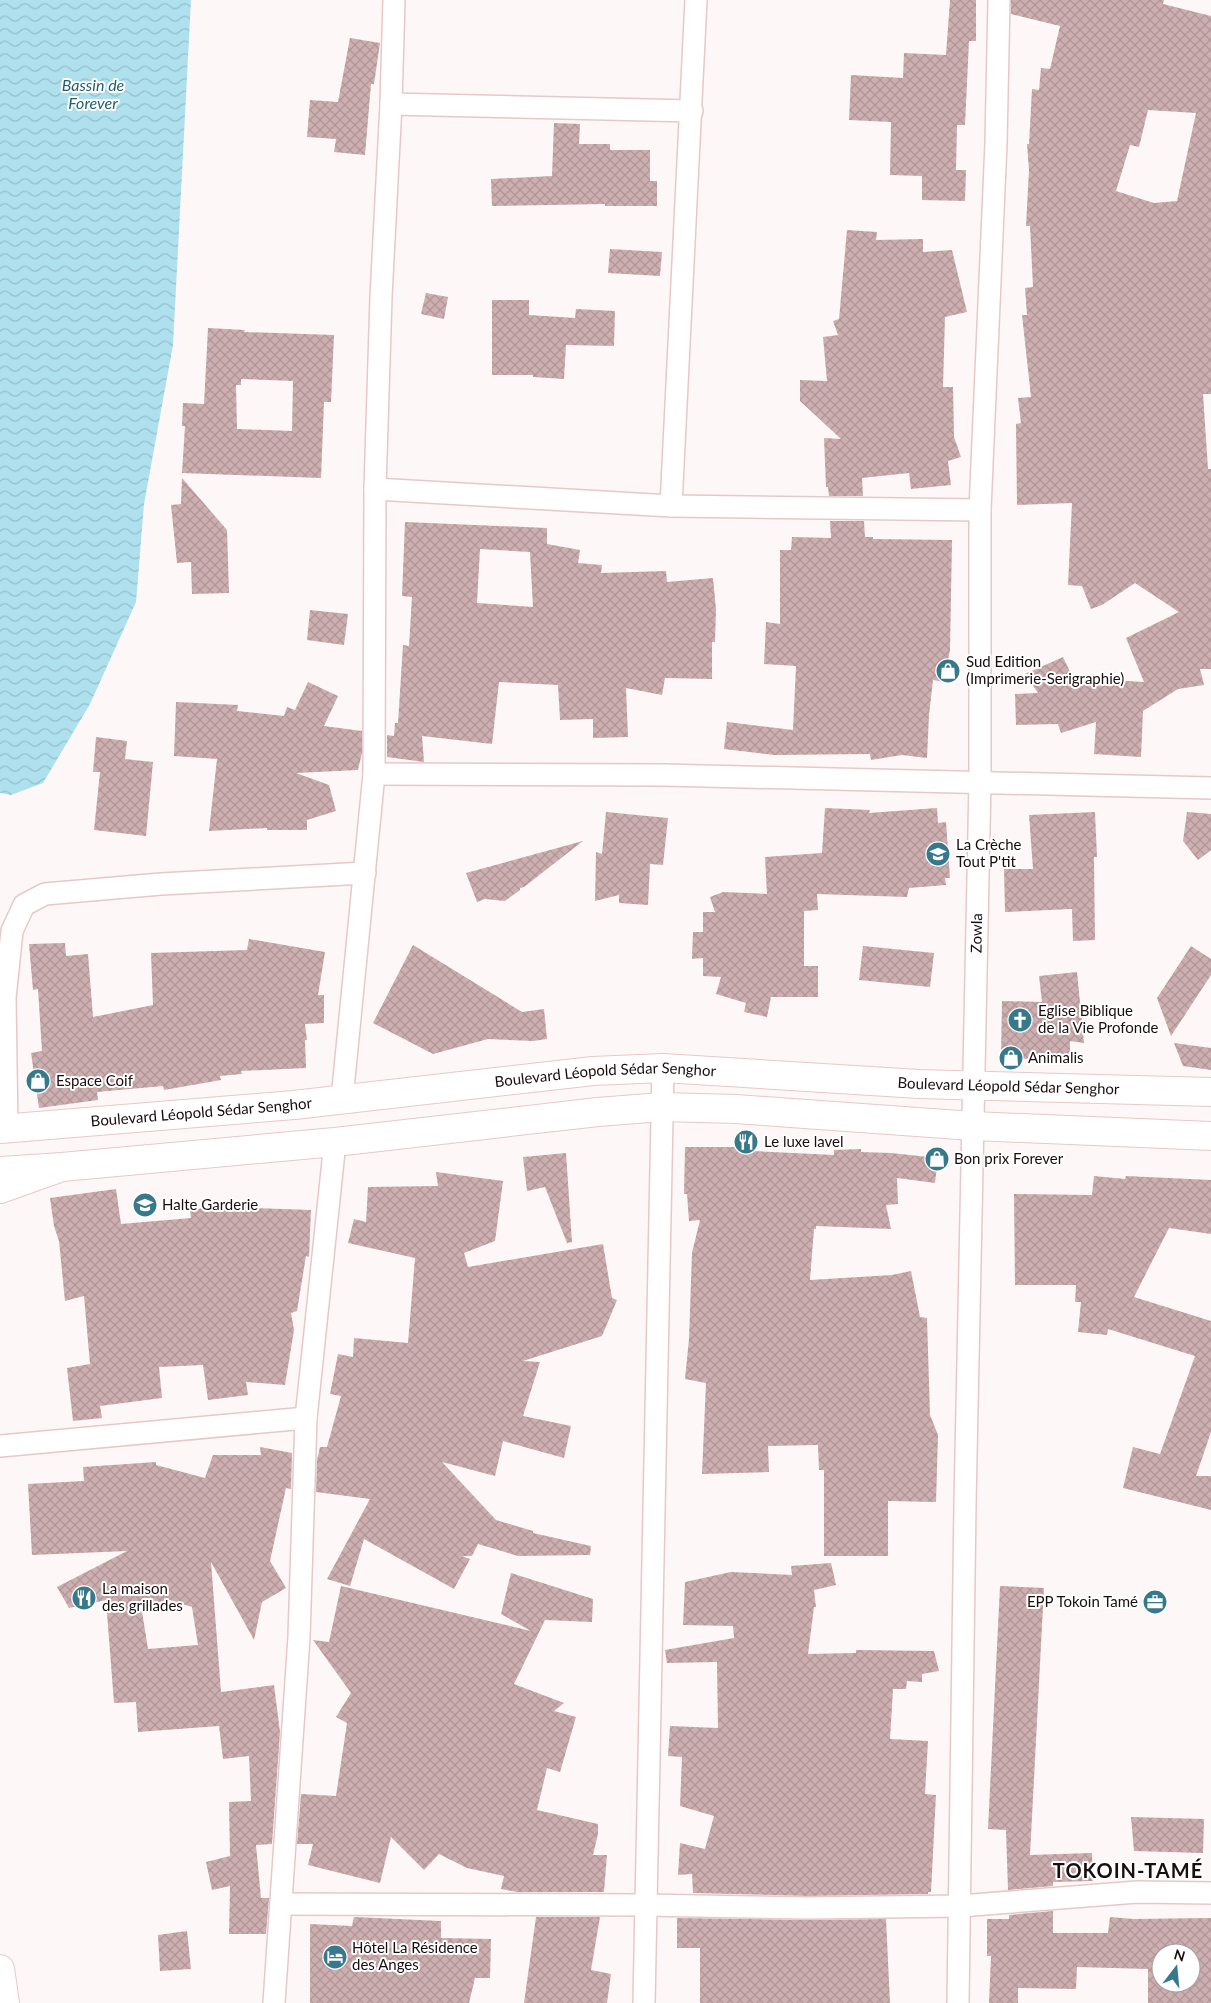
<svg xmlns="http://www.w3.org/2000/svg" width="1211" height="2003" viewBox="0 0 1211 2003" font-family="Lato,sans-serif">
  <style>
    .water { fill: url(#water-waves) }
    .building { fill: url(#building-cross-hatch); fill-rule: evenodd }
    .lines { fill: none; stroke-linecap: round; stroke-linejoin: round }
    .street-casing { stroke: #e7c8ca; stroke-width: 24 }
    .secondary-casing { stroke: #e7c8ca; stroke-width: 30 }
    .highway-casing { stroke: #e7c8ca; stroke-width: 30 }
    .street { stroke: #fff; stroke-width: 21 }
    .secondary { stroke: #fff; stroke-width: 28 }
    .highway { stroke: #fff; stroke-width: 28 }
    .labels { text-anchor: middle; stroke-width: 4; stroke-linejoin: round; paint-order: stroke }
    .poi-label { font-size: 15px; fill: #190e0f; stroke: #fff; text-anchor: start }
    .street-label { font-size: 15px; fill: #190e0f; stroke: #fff }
    .water-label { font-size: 16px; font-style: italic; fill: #20606f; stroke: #fff }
    .district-label { font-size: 20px; font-weight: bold; letter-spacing: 1px; fill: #190e0f; stroke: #fff }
  </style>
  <defs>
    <pattern id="water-waves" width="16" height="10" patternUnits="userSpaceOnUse" patternTransform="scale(1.25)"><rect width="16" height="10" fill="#aee0ee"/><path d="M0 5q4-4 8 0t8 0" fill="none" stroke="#95bfcb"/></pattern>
    <pattern id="building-cross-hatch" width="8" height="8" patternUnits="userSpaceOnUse" patternTransform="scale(1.25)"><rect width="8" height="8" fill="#ceafb1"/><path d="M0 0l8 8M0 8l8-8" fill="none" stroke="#b09597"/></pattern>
  </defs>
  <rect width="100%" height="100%" fill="#fef7f7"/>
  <path class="water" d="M0,0H191L173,345L144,504L136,602L90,704L43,783L11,795L0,793Z"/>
  <path class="building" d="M950,0H976V41H969L965,125H957L956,170H966L965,201L922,200V176L890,175L891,122L849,120L851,75L903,78L904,53L946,55Z
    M1011,0H1164L1163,4L1211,16V394H1203L1208,469H1211V669H1200L1204,685L1178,689L1143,711L1141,757L1094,754L1096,722L1061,733L1058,724L1016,725L1015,694L1038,693L1025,674L1063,657L1073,678L1144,682L1126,638L1179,612L1135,583L1102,605L1091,609L1082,586L1068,585L1072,503L1017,505L1016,424L1021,423L1018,398L1031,397L1022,315H1027L1025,288L1033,287L1030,226H1026L1029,170L1027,144H1029L1032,89L1039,90L1041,68L1050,69L1060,26L1011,14ZM1148,110L1196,113L1177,201L1154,203L1116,191L1130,145L1139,147Z
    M350,38L380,43L374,84H371L365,155L334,152L336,139L307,137L310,100L338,102Z
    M554,123L580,124L579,144H610V150H650V181H657V206H605V204L492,206L491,179L552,176Z
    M847,230L877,232L876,240L923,239V252L952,250L967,312L945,317L943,387H953L954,437L961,457L948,461L951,485L911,489L909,473L862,478L863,496H829L828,487H826L824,438L841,439L800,401V380L827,381L823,337L838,335L833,321L839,319Z
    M610,249L662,252L660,276L608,273Z
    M426,293L448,297L444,319L421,314Z
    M492,300H529V315L575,318L576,309L615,311L614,346L566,345L564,379L533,377V375H492Z
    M208,328L245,330L244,332L334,335L331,402H324L321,478L182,473L185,426H182L183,403L204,404ZM241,379L293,381L292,431L237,429L236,385H241Z
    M182,478L227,530L229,593L192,594L191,562L177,563L171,505L181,504Z
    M830,521H864L865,537H873V539L952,540L950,650L944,682L933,680L929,715L927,758L902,755L871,760L870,754L774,755L724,749L727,722L793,730L796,666L764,664L766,622L780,624V550H791L792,537L831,538Z
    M405,522L547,528V544L580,550L578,563L602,565L601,573L666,571L667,582L713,578L716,609L715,642H712V679L665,678L662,695L626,688L628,737L593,738V719L560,720L558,685L499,682L492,744L422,736L424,762L387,757V735L394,736L395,723H398L403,645L409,646L412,597L402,596ZM480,549L530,552L533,607L477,603Z
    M310,610L348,614L344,645L307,640Z
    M308,682L338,696L324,726L362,731V753L358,770L296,773L329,785L336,811L307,820V830H267V828L209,831L217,759L174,756L176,702L238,705L237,711L284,716L287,707L295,710Z
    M96,737L127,741L125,759L153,762L146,836L94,830L100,772H93Z
    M825,808L870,810L869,813L937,808L938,823L946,822L950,878H945L946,885L909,888L907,897L817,894L818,910L804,911V966H818V997H771L767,1017L744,1012L746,1003L716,994L721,977L703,976V958L692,959L693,932H703V912H715L710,897L723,892L767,894L765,857L822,853Z
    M606,812L668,818L663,865L650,864L648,905L619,903V895L595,901L596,852L602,854Z
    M1095,812L1097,857H1094L1095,940L1073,941L1072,909L1005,912L1004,869H1033L1029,815Z
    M1187,812L1211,814V850L1198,860L1183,841Z
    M583,841L524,887L520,888V890L505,901L485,899L477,902L466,873Z
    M249,939L325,952L318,995H324V1023L305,1024L307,1040H305L306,1068L241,1071L242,1074L220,1076L221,1080L164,1090L163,1086L97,1092L98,1100L39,1108L31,1053L42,1051L38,989L33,990L29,944L65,943L66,956L88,954L93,1017L153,1005L151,953L247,950Z
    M413,945L522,1012L544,1009L547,1039L533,1041L488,1039L433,1054L373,1023Z
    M863,946L934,953L930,987L859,980Z
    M1191,946L1211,959V975L1171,1036L1157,998Z
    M1077,972L1084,1043L1070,1041V1060L1001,1058L1002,1001L1042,1002L1039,976Z
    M1174,1043L1211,1048V1070L1183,1066Z
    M685,1147H752V1151L834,1155V1150L861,1149V1152L891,1153L938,1158L935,1183L897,1178L898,1204L886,1205L891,1229L816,1226V1229H814L810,1280L892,1275L911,1271L920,1317L927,1318L930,1415L938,1435L936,1502L888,1501V1556H824V1470H819L818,1445L768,1446L769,1472L702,1474L706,1383L685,1379L689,1339L692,1253L700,1220L689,1221L687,1194H684Z
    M566,1153L572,1242L567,1243L545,1187L527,1191L523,1157Z
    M436,1172L503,1181L495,1241L464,1253L468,1267L603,1244L612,1298L617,1300L602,1336L523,1361L540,1362L523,1416L571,1426L564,1458L503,1441L495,1476L442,1462L496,1520L533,1531V1533L591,1546L590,1555L518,1556L478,1544L472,1556H462L470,1559L454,1589L364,1539L350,1586L327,1579L370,1499L316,1492L317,1460L320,1447H327L341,1396L330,1394L338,1354L353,1357L354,1338L408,1343L415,1258L348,1243L354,1219L366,1222L368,1187L438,1186Z
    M1094,1176L1125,1179L1126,1176L1211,1180V1234L1169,1228L1134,1297L1211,1321V1432L1196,1476H1211V1510L1123,1488L1133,1447L1160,1454L1195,1356L1108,1329L1107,1335L1078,1332L1081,1302H1075L1076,1285H1015L1014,1194L1092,1195Z
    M116,1189L121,1224L191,1218L190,1210L253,1201L254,1208L311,1210L309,1257L306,1256L297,1311L291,1313L294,1330L285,1385L246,1382L248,1395L208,1400L203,1365L159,1367L162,1398L100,1406L102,1418L73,1421L67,1368L90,1364L84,1296L65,1301L59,1241L54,1226L50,1198Z
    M260,1447L292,1453L291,1489L286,1488L270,1561L286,1588L262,1602L254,1640L211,1562L221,1692L274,1685L280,1732L272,1844L256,1845L261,1898H269L266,1934H229L230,1886L212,1890L206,1862L230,1856L229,1802L251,1801L249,1756L223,1759L219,1726L138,1732L136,1702L114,1703L106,1600L69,1608L57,1587L127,1551L32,1555L28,1484L84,1481L83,1467L156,1462V1465L205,1478L213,1455H261ZM170,1600L192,1607L198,1645L148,1649L141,1605Z
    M831,1563L836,1585L814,1590L816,1607H814L808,1654L856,1653V1650L934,1651L939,1671L922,1674V1682L907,1681L906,1689H893L890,1739L928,1741L925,1794L936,1795L931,1892H928V1894L808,1896L693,1893L692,1874L678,1875L680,1843L705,1849L714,1816L680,1806L682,1757L668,1756L670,1726L718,1728L717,1662L667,1663L665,1650L734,1638L733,1626L683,1625L685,1582L731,1572L792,1575L791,1566Z
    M511,1573L593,1599L592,1622L545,1620L514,1684L564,1703L554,1711L576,1717L560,1772L547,1768L537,1810L598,1824V1834L593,1855H607L604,1892H517L501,1889L504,1876L467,1868L439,1854L424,1870L391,1837L380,1883L308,1865L313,1844H297L301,1794L336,1796L347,1723L336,1717L351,1693L313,1640L329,1642L341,1586L531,1631L501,1614Z
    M1000,1586L1044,1588L1030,1855L1092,1853L1093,1881L1053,1882V1886L1008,1890L1006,1830L988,1829Z
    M1131,1817L1204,1819L1203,1853L1134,1851Z
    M1053,1911V1933H1108L1110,1917L1133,1919L1211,1918V2003H1148V1969L1077,1967L1076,1989L1018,1988V2003H989L991,1956H987V1919H1009V1915ZM1161,1953H1191V1983H1161Z
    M354,1917L441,1921V1938L491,1939L490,1978H475L469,2003H310V1924L352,1926Z
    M536,1917H600L591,1970L611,1974L607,2003H524Z
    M677,1918L808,1920L886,1919L890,2003H700V1948H677Z
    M187,1931L191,1969L160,1971L158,1935Z"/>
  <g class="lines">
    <defs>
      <g id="street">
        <path d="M391,104L692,111"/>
        <path d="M375,489L671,506L980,510"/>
        <path d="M671,506L696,0"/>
        <path d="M374,774L664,775L1211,788"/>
        <path d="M342,1099L374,774L375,489L381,297L391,104L394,0"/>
        <path d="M7,1129L5,998L12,931L24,905L45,894L161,884L365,873"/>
        <path d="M0,1446L306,1418"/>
        <path d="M281,1904L645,1905L808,1908L960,1906L1137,1892L1211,1893"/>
        <path d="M274,2003L299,1637L306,1418L335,1142"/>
        <path d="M644,2003L663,1068"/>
        <path id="s1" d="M958,2003L965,1504L980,781V510L996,143L999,0"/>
      </g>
      <g id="secondary">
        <path id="s2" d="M0,1129L294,1105L593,1071L663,1068L919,1084L1211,1092"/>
        <path d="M0,1171L62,1167L335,1142L598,1112L662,1107L736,1109L973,1126L1211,1136"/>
      </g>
      <path id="highway" d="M0,1189L62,1167
        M0,1969L5,2003"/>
    </defs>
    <use href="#street" class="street-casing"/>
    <use href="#secondary" class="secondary-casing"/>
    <use href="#highway" class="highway-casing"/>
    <use href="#street" class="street"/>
    <use href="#secondary" class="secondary"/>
    <use href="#highway" class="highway"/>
  </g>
  <defs>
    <symbol id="shop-disc" viewBox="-11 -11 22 22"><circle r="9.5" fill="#36798a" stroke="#fff"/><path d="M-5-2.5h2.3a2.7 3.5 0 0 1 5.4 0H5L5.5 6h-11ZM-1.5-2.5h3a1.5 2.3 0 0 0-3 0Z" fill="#fff"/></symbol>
    <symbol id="school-disc" viewBox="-11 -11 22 22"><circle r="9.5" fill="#36798a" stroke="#fff"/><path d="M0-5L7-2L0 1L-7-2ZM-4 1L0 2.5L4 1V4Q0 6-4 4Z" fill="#fff"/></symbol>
    <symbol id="church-disc" viewBox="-11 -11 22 22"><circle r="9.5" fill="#36798a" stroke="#fff"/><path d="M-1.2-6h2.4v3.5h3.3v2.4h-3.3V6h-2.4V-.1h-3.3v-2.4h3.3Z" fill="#fff"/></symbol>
    <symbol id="restaurant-disc" viewBox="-11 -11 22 22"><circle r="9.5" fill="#36798a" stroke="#fff"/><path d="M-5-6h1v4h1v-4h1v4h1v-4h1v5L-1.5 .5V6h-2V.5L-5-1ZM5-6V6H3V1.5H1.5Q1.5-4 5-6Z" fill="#fff"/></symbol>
    <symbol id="office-disc" viewBox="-11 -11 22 22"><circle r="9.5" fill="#36798a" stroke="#fff"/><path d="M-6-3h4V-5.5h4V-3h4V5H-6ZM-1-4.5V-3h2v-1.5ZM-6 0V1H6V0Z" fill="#fff"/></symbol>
    <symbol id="hotel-disc" viewBox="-11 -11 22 22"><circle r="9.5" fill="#36798a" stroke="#fff"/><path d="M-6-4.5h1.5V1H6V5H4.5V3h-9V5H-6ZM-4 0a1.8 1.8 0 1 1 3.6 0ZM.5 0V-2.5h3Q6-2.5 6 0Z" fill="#fff"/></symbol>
  </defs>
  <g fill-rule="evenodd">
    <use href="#shop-disc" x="934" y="657" width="28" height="28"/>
    <use href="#school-disc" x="924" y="840" width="28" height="28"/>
    <use href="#church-disc" x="1006" y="1006" width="28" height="28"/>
    <use href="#shop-disc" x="997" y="1044" width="28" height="28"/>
    <use href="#shop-disc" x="24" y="1067" width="28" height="28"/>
    <use href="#restaurant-disc" x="732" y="1128" width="28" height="28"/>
    <use href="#shop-disc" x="923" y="1145" width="28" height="28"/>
    <use href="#school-disc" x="131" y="1191" width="28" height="28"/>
    <use href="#restaurant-disc" x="70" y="1584" width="28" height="28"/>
    <use href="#office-disc" x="1141" y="1588" width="28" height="28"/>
    <use href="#hotel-disc" x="321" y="1943" width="28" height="28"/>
  </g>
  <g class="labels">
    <g class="poi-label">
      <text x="966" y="667">Sud Edition<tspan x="966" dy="17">(Imprimerie-Serigraphie)</tspan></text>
      <text x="956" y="850">La Crèche<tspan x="956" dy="17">Tout P'tit</tspan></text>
      <text x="1038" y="1016">Eglise Biblique<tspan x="1038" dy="17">de la Vie Profonde</tspan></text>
      <text x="1028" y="1063">Animalis</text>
      <text x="56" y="1086">Espace Coif</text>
      <text x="764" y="1147">Le luxe lavel</text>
      <text x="954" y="1164">Bon prix Forever</text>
      <text x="162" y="1210">Halte Garderie</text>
      <text x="102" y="1594">La maison<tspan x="102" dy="17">des grillades</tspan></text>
      <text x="1138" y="1607" text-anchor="end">EPP Tokoin Tamé</text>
      <text x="352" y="1953">Hôtel La Résidence<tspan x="352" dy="17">des Anges</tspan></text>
    </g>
    <g class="street-label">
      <text dy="5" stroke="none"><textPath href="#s1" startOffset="1070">Zowla</textPath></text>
      <text dy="5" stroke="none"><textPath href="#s2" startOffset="608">Boulevard Léopold Sédar Senghor</textPath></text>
      <text dy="5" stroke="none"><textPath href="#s2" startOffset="1012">Boulevard Léopold Sédar Senghor</textPath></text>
      <text dy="5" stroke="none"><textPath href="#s2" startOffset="202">Boulevard Léopold Sédar Senghor</textPath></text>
    </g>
    <g class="water-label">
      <text x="93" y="91">Bassin de<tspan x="93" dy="18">Forever</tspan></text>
    </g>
    <g class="district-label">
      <text x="1128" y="1878">TOKOIN-TAMÉ</text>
    </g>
  </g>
  <g transform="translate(1176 1968) rotate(16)"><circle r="24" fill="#ffffff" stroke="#a39f9f"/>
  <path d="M0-4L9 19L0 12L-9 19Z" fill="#36798a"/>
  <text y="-8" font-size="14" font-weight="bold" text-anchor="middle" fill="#190e0f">N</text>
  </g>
</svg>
